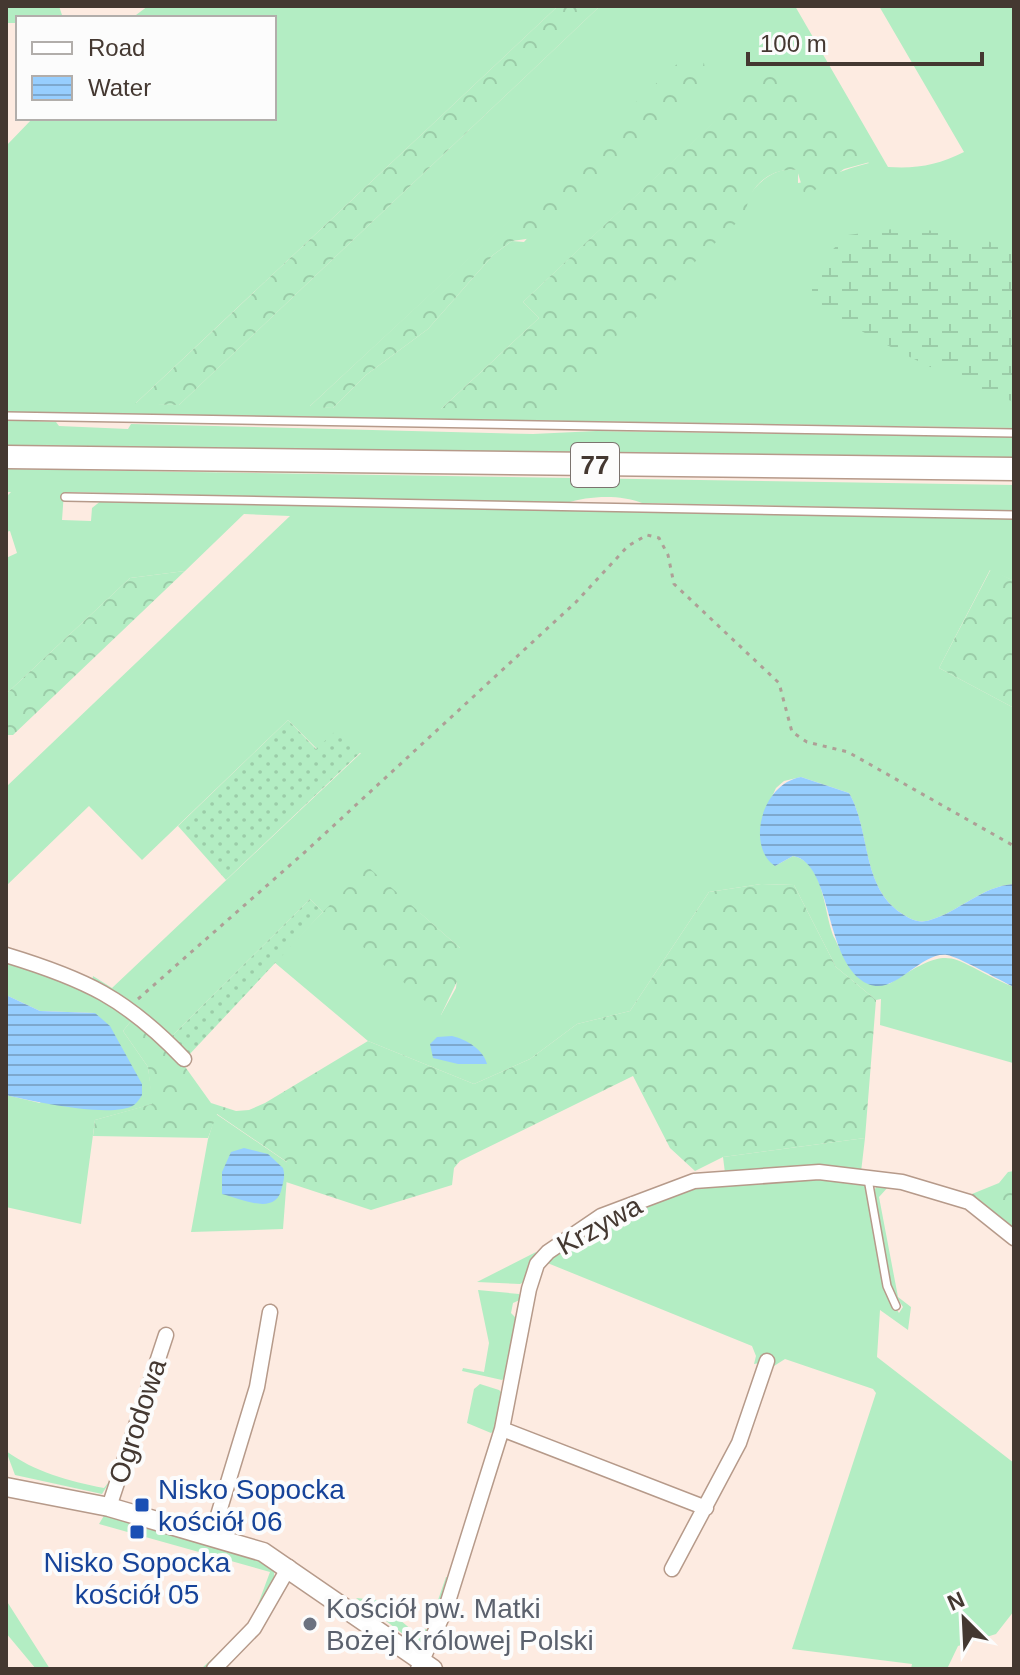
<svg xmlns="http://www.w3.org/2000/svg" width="1020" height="1675" viewBox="0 0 1020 1675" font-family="Arial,sans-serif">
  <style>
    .grass { fill: #b3edc3; fill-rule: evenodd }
    .forest { fill: url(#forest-crowns) }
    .wetland { fill: url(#wetland-marsh) }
    .garden { fill: url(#garden-dots) }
    .water { fill: url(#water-rules) }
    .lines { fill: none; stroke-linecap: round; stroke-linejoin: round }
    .lane-casing { stroke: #b69a8a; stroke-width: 10 }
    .street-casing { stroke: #b69a8a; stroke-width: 17 }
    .secondary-casing { stroke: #b69a8a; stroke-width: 21 }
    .primary-casing { stroke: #b69a8a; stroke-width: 25 }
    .path { stroke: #ae9f96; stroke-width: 3; stroke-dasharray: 4 6; stroke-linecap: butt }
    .lane { stroke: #fff; stroke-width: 7 }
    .street { stroke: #fff; stroke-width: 14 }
    .secondary { stroke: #fff; stroke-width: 18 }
    .primary { stroke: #fff; stroke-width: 22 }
    .transit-dot { fill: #1a4fb4; stroke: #fcfcfc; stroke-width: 3 }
    .worship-dot { fill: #6b7280; stroke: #fcfcfc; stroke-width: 3 }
    .labels { text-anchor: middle; stroke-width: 8; stroke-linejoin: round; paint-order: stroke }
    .shield { fill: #fcfcfc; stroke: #7b736e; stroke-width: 2 }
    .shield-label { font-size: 26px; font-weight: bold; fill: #443831 }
    .street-label { font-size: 28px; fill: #443831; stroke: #fcfcfc }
    .transit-label { font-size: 28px; fill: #164399; stroke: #fcfcfc; text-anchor: start }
    .worship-label { font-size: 28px; fill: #5b616d; stroke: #fcfcfc; text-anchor: start }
  </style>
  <defs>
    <pattern id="forest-crowns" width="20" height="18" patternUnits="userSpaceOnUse" patternTransform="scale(2)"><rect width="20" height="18" fill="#b3edc3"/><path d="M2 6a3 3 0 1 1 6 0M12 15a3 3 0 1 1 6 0" fill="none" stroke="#9bcca8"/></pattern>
    <pattern id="wetland-marsh" width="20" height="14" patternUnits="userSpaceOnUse" patternTransform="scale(2)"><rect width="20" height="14" fill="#b3edc3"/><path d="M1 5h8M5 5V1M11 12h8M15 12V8" fill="none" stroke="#9bcca8"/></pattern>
    <pattern id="garden-dots" width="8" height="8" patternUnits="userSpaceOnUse" patternTransform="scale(2)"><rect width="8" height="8" fill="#b3edc3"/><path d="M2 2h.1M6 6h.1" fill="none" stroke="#9bcca8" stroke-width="1.8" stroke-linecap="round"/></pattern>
    <pattern id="water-rules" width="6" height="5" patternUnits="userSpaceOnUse" patternTransform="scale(2)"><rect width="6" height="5" fill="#97cefe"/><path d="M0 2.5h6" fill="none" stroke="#7da8ce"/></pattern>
  </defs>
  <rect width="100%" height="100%" fill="#fdebe1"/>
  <path class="grass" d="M6,6H59L63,18H18V23H6Z
    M148,6H558L136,403L179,405L600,6H795L888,167C917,169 938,165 964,152L879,6H1014V428L6,412V146L33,118H274V18H132ZM692,52L524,242L512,241L493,255L428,329L366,375L333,408L310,406ZM770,70L869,163C844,169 825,179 798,183V170C775,167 758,181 746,200L441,409L539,318L523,302Z
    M6,420L56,422L59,426L128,429L131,424L533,434L596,431L1014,437V460L6,445Z
    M6,469L1014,485V511L642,503C619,494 589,496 566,503L64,492L62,520L91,521L92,508L102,500L1014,519V581L990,570L939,668L1014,708V884C982,886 959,912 930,920C919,924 910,919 901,913C861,886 871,832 849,793L801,777L784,781L776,788L763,816L775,866L793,856C826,863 823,915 835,939C841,953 850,965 860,977L889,984C957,940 946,959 1014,987L1013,1063L880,1025L881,999L876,1000L836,967L794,885L761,884L709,892L630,1011L577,1024L530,1059L474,1084L368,1041L274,962L323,912L310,899L170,1038L151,1018L92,981L93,976L112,988L361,753L317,749L288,720L142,860L89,806L6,886V787L290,516L244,514L185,571L130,578L6,694V558L17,553L10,531L6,532V497L11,492H6ZM420,913L460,948L456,988L441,1015Z
    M6,958L70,979L135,1016L123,1031L148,1067L153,1104L95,1120L81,1224L6,1207V1095L40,1103L95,1013L40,1011L6,995Z
    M216,1114L288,1163L283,1229L191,1232L208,1139Z
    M865,1138L861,1172L725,1173L723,1157Z
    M861,1177L868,1190L886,1292L899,1313L903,1307L890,1287L873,1192L877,1186L897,1184L962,1203L1014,1241L962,1204L895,1185L889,1186L879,1197L898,1297L911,1307L908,1330L880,1310L877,1357L1014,1463V1611L996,1634L958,1646L947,1669H911L912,1664L792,1649L876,1393L873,1389L785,1359L774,1366L769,1364L770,1358L763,1356L760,1363L754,1364L756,1356L752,1346L545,1262L576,1236L627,1209L696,1184L742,1179Z
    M536,1252L526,1281L520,1284L477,1282Z
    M478,1290L519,1294L522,1299L513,1303L511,1313L518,1320L507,1376L502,1380L462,1371L463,1368L484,1372L489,1343Z
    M480,1384L499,1390L504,1395L498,1429L491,1433L467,1423L474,1389Z
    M6,1451C35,1472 68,1481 104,1488L112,1478L102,1494L15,1475Z
    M105,1514L133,1522L131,1532L142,1535L145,1524L249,1554L274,1569C278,1602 230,1649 207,1669H201L251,1623L270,1572L99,1524Z
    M446,1577L451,1578L431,1631L420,1647L356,1598L388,1601L387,1609L413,1631L428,1629Z
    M6,1600L50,1669H36L6,1633Z"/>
  <path class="forest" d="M558,6H600L179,405L135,404Z
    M691,51L704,63L706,76L533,238L512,241L493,255L428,329L366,375L333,408L309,407Z
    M770,69L870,162L844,169L815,190L804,193L797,170C770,167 747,187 746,214L535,412L440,410L539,318L523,302Z
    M991,569L1014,581V708L939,668Z
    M185,571L13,735H6V694L130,578Z
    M368,867L460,948L462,971L441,1015L323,912Z
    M761,884L794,885L836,967L876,1000L865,1138L723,1157L695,1171L670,1148L633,1076L460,1161L454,1168L452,1185L371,1210L286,1182L287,1162L217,1114L208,1138L93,1136L95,1120L152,1104L148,1067L123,1031L135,1016L181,1061L211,1103L236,1111L249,1110L265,1103L368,1041L474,1084L530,1059L577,1024L630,1011L709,892Z
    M1014,1171V1232L967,1196L999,1183L1008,1172Z"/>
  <path class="wetland" d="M908,227L984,239L1014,254V402C942,376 877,342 812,302V269L848,235Z"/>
  <path class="garden" d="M288,720L316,749L339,728L361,752L226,880L178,826Z
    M310,899L323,912L187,1057L170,1038Z"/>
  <path class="water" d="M801,777L849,793C871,831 861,886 901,913C910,919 919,924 930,920C959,912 982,886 1014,884V987C999,980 959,957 947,955C919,952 896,996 868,984C823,964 834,863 793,856L775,866C746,847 761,784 801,777Z
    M6,995L40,1011L95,1013L110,1026L142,1084V1095C140,1098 138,1102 134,1105C113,1119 31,1101 6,1095Z
    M452,1036C466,1039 484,1050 487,1064H458L433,1058L430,1044L437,1037Z
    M244,1148L268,1154L283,1168C285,1175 284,1180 282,1187C277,1217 242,1199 222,1194V1172L231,1152Z"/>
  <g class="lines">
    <defs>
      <path id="lane" d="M6,416L1014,433
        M65,497L1014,515
        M868,1179L887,1286L896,1306"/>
      <path id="street" d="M6,955C85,979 126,998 184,1059
        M502,1429L706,1508
        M109,1507L166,1335
        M212,1535L257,1387L270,1312
        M672,1569L739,1443L767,1361
        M214,1669L254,1628L289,1567
        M418,1669L446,1608L502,1429L529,1289L537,1264L548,1252L601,1216L694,1181L819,1172L902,1182L969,1202L1014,1238"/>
      <path id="secondary" d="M6,1487L109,1507L263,1552L433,1669"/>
      <path id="primary" d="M6,457L1014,469"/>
    </defs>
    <use href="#lane" class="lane-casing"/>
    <use href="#street" class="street-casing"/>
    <use href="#secondary" class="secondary-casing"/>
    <use href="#primary" class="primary-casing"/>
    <path class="path" d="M138,999L305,852L576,602L628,546L647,535L659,538L668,555L674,584L779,683L792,732L807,742L848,752L1014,846"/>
    <use href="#lane" class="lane"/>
    <use href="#street" class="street"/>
    <use href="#secondary" class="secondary"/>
    <use href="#primary" class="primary"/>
  </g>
  <g class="transit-dot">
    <rect x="134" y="1497" width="16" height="16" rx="4"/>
    <rect x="129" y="1524" width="16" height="16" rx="4"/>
  </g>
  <circle class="worship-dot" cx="310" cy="1624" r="8"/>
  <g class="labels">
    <rect class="shield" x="571" y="443" width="48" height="44" rx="6"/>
    <g class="shield-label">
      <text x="595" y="474">77</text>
    </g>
    <g class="street-label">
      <text transform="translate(599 1225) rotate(-29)" y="10">Krzywa</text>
      <text transform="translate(137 1421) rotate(-72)" y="10">Ogrodowa</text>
    </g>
    <g class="transit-label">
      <text x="158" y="1499">Nisko Sopocka<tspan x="158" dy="32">kościół 06</tspan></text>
      <text x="137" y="1572" text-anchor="middle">Nisko Sopocka<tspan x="137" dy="32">kościół 05</tspan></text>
    </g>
    <g class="worship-label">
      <text x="326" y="1618">Kościół pw. Matki<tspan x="326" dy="32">Bożej Królowej Polski</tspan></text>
    </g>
  </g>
  <rect width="1020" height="1675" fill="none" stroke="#443831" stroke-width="16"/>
  <rect x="16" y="16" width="260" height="104" fill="#fcfcfc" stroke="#b2aeab" stroke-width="2"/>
  <rect x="32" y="42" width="40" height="12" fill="#ffffff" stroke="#b2aeab" stroke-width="2"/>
  <text x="88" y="56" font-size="24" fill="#443831">Road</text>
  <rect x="32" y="76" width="40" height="24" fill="url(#water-rules)" stroke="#b2aeab" stroke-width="2"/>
  <text x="88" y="96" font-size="24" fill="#443831">Water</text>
  <g transform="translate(964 1619) rotate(336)" stroke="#fcfcfc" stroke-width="6" paint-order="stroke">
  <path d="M0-6L14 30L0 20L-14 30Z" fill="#443831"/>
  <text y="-12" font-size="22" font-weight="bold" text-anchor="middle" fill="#443831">N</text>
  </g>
  <path d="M748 52v12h234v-12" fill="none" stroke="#443831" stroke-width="4"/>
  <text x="760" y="52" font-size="24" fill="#443831" stroke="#fcfcfc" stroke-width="6" paint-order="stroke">100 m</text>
</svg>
